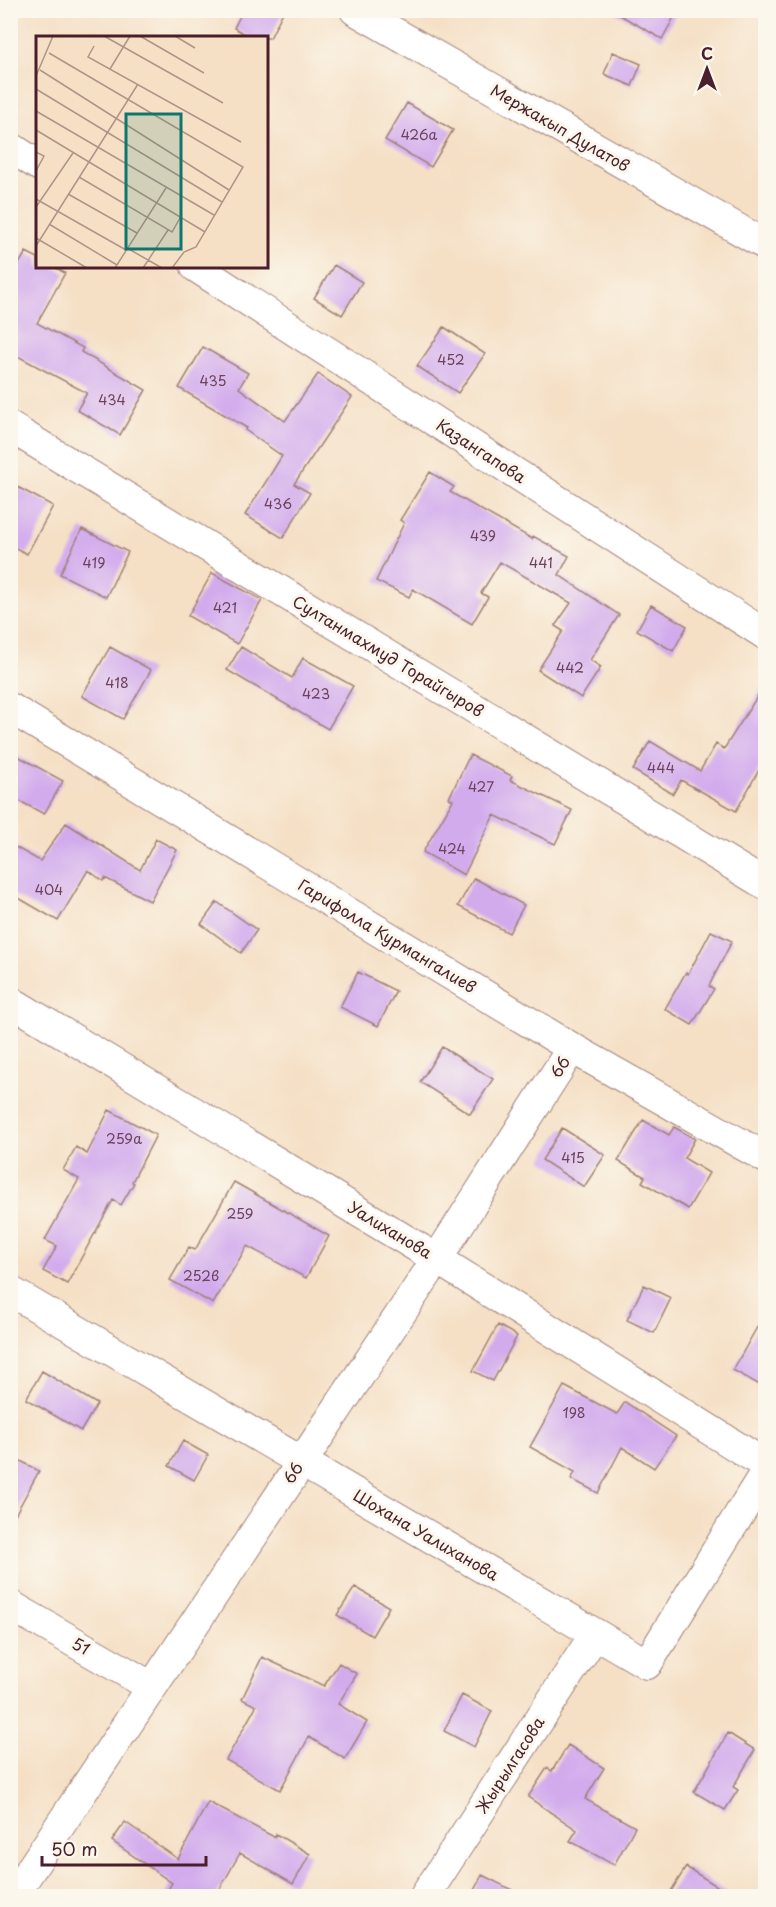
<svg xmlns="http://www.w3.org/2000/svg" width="776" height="1907" viewBox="0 0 776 1907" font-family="'Playpen Sans',sans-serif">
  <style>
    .building { fill: #d2abed }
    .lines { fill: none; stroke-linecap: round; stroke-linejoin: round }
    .minor-casing { stroke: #a08078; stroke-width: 32 }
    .minor { stroke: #fff; stroke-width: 30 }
    .labels { text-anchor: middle; stroke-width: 6; stroke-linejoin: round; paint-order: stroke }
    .number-label { font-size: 14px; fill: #6c425c }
    .street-label { font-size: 16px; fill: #4a1f2b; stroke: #fbf7ec }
    .inset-road { fill: none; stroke: #b19388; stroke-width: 1.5 }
    .view { fill: #0f766e; fill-opacity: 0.15; stroke: #0f766e; stroke-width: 3 }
    .inset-edge { fill: none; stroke: #4a1f2b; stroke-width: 3 }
  </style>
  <rect width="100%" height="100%" fill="#fbf7ec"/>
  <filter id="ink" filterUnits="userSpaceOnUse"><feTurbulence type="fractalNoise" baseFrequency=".0167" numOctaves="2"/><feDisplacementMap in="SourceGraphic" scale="12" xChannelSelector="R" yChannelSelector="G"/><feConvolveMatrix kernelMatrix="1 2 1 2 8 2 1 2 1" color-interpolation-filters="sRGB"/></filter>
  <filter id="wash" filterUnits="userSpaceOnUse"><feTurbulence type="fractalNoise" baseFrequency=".008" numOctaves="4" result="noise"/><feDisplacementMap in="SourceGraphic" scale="24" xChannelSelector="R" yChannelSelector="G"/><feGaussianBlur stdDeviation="1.35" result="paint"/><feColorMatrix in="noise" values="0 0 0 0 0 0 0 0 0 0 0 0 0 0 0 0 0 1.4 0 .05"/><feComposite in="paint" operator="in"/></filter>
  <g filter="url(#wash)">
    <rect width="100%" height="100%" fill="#f5e0c6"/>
    <g id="blocks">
      <path class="building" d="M243,10H284L270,38H252L234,28Z
        M611,10H678L662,39Z
        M613,52L641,64L632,86L604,74Z
        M407,103L453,130L431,167L385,140Z
        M26,252L38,258V267H54L65,273L37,323L83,348L81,352L146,390L120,435L77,410L87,393L10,352V279Z
        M334,265L362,282L342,315L314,298Z
        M444,327L485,354L458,393L417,366Z
        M203,347L248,373L239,388L285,421L318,374L352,397L294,484L310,493L283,538L245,515L282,456L245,430L247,428L179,388Z
        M430,472L454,487L450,492L532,539L533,536L569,556L559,575L619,615L590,660L601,667L581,698L538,670L563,631L555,626L571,603L500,562L481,593L488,597L472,624L413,589L409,597L376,581L404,523L400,520Z
        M10,483L53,506L27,554L10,545Z
        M82,529L128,552L106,597L60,574Z
        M212,573L262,600L237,644L188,616Z
        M651,605L687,626L673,651L637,630Z
        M110,647L151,670L123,719L82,696Z
        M241,647L292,678L303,658L353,686L328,729L227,670Z
        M765,684V759L736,811L681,780L673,794L633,770L650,741L700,771L716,744L724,749Z
        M16,755L63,781L44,814L10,796V764Z
        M470,755L512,776L510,780L572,810L555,844L494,815L464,875L423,852L453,800L449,798Z
        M66,823L140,870L156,839L177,850L150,901L105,878L103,881L88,870L58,921L10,893V844L40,861Z
        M474,878L524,905L509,933L458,906Z
        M217,902L257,930L241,953L201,924Z
        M711,931L732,941L709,986L714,989L692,1025L665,1009L686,972L688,974Z
        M358,972L396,991L378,1026L340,1007Z
        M442,1047L493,1079L470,1114L420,1082Z
        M109,1110L156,1135L132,1182L134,1183L121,1205L113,1200L67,1284L43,1271L57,1246L45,1240L79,1179L63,1170L76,1147L87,1154Z
        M643,1120L669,1135L674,1127L695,1139L684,1158L709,1173L688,1209L642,1182L645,1177L618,1161Z
        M562,1128L605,1155L584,1187L542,1160Z
        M234,1182L329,1236L306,1278L247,1246L213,1304L170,1280L189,1247L195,1250Z
        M644,1285L671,1298L654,1333L627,1320Z
        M765,1313V1388L733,1370Z
        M498,1325L517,1336L493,1381L473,1371Z
        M42,1371L97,1404L81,1431L26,1399Z
        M564,1386L617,1414L625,1402L676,1436L654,1468L622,1447L598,1493L571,1479L575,1472L530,1447Z
        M183,1441L208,1455L194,1480L169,1466Z
        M10,1455L39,1471L10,1524Z
        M355,1587L389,1607L372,1636L337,1615Z
        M262,1657L324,1686L339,1663L357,1674L338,1704L367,1722L345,1759L309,1737L280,1790L226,1760L256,1706L242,1699Z
        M462,1695L492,1711L474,1747L444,1731Z
        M728,1733L755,1750L733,1787L738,1790L725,1810L694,1792Z
        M568,1745L604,1768L585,1799L635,1827L614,1865L570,1841L577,1830L528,1797L547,1768L552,1771Z
        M208,1802L274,1837L276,1834L310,1854L293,1884L240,1853L216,1896H164L172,1883L112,1841L125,1822L178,1859Z
        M686,1867L733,1896H668Z
        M482,1875L524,1896H471Z"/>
    </g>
  </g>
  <g filter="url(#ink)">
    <use href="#blocks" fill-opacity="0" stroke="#a08078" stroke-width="1.5"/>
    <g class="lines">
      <defs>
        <path id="minor" d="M355,10L766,245
          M10,147L38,165
          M196,267L766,635
          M10,427L766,885
          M10,708L572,1048L766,1158
          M10,1001L437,1259L766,1465
          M10,1291L647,1664L766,1471
          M10,1605L152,1687
          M13,1896L437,1259L572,1048
          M425,1896L595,1634"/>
      </defs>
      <use href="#minor" class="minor-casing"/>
      <use href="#minor" class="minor"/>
    </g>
  </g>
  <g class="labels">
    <g class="number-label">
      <text x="419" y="140">426а</text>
      <text x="451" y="365">452</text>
      <text x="213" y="386">435</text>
      <text x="112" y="405">434</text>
      <text x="278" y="509">436</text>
      <text x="483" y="541">439</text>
      <text x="94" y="568">419</text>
      <text x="541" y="568">441</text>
      <text x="225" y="613">421</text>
      <text x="570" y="673">442</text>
      <text x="117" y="688">418</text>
      <text x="316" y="699">423</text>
      <text x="661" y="773">444</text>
      <text x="481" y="792">427</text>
      <text x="452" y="854">424</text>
      <text x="49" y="895">404</text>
      <text x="124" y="1144">259а</text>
      <text x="573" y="1163">415</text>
      <text x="240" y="1219">259</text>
      <text x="201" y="1281">252в</text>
      <text x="574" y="1418">198</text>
    </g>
    <g class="street-label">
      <text transform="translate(560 128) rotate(30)" y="6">Мержакып Дулатов</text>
      <text transform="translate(481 451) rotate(33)" y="6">Казангапова</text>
      <text transform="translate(388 656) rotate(31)" y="6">Султанмахмуд Торайгыров</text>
      <text transform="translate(387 936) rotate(31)" y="6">Гарифолла Курмангалиев</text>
      <text transform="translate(560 1067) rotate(-57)" y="6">66</text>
      <text transform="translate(390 1230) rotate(31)" y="6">Уалиханова</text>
      <text transform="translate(293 1473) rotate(-57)" y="6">66</text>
      <text transform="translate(426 1535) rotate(30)" y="6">Шохана Уалиханова</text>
      <text transform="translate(81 1646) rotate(30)" y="6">51</text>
      <text transform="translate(510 1765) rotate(-57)" y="6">Жырылгасова</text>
    </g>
  </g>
  <g transform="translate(36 36)">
    <rect width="232" height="232" fill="#f5e0c6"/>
    <path class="inset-road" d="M68,0L187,67M104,0L168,37M139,0L159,12M58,10L52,21L205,106M13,17L207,131L160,211L148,216L136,232M74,33L94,0M4,34L193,154M0,40L17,0M0,53L186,166M0,75L178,179M0,94L169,196M0,116L8,120L0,135M43,141L136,196L144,182M32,158L101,197M0,163L90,214M0,171L37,117M13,188L81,229M0,202L51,232M0,210L102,48M91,212L126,232M79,232L130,152M107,232L132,194"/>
    <path class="view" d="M90,78H145V213H90Z"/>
    <rect width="232" height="232" class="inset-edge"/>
  </g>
  <rect width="776" height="1907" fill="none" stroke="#fbf7ec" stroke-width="36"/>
  <g transform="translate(707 69)" stroke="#fbf7ec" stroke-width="4.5" paint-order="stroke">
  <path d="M0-4.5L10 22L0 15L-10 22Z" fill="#4a1f2b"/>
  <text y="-9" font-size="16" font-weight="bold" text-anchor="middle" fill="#4a1f2b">С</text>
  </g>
  <path d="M42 1856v9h164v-9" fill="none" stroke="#4a1f2b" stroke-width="3"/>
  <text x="51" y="1856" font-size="18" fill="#4a1f2b" stroke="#fbf7ec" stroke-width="4.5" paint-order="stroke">50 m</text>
</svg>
